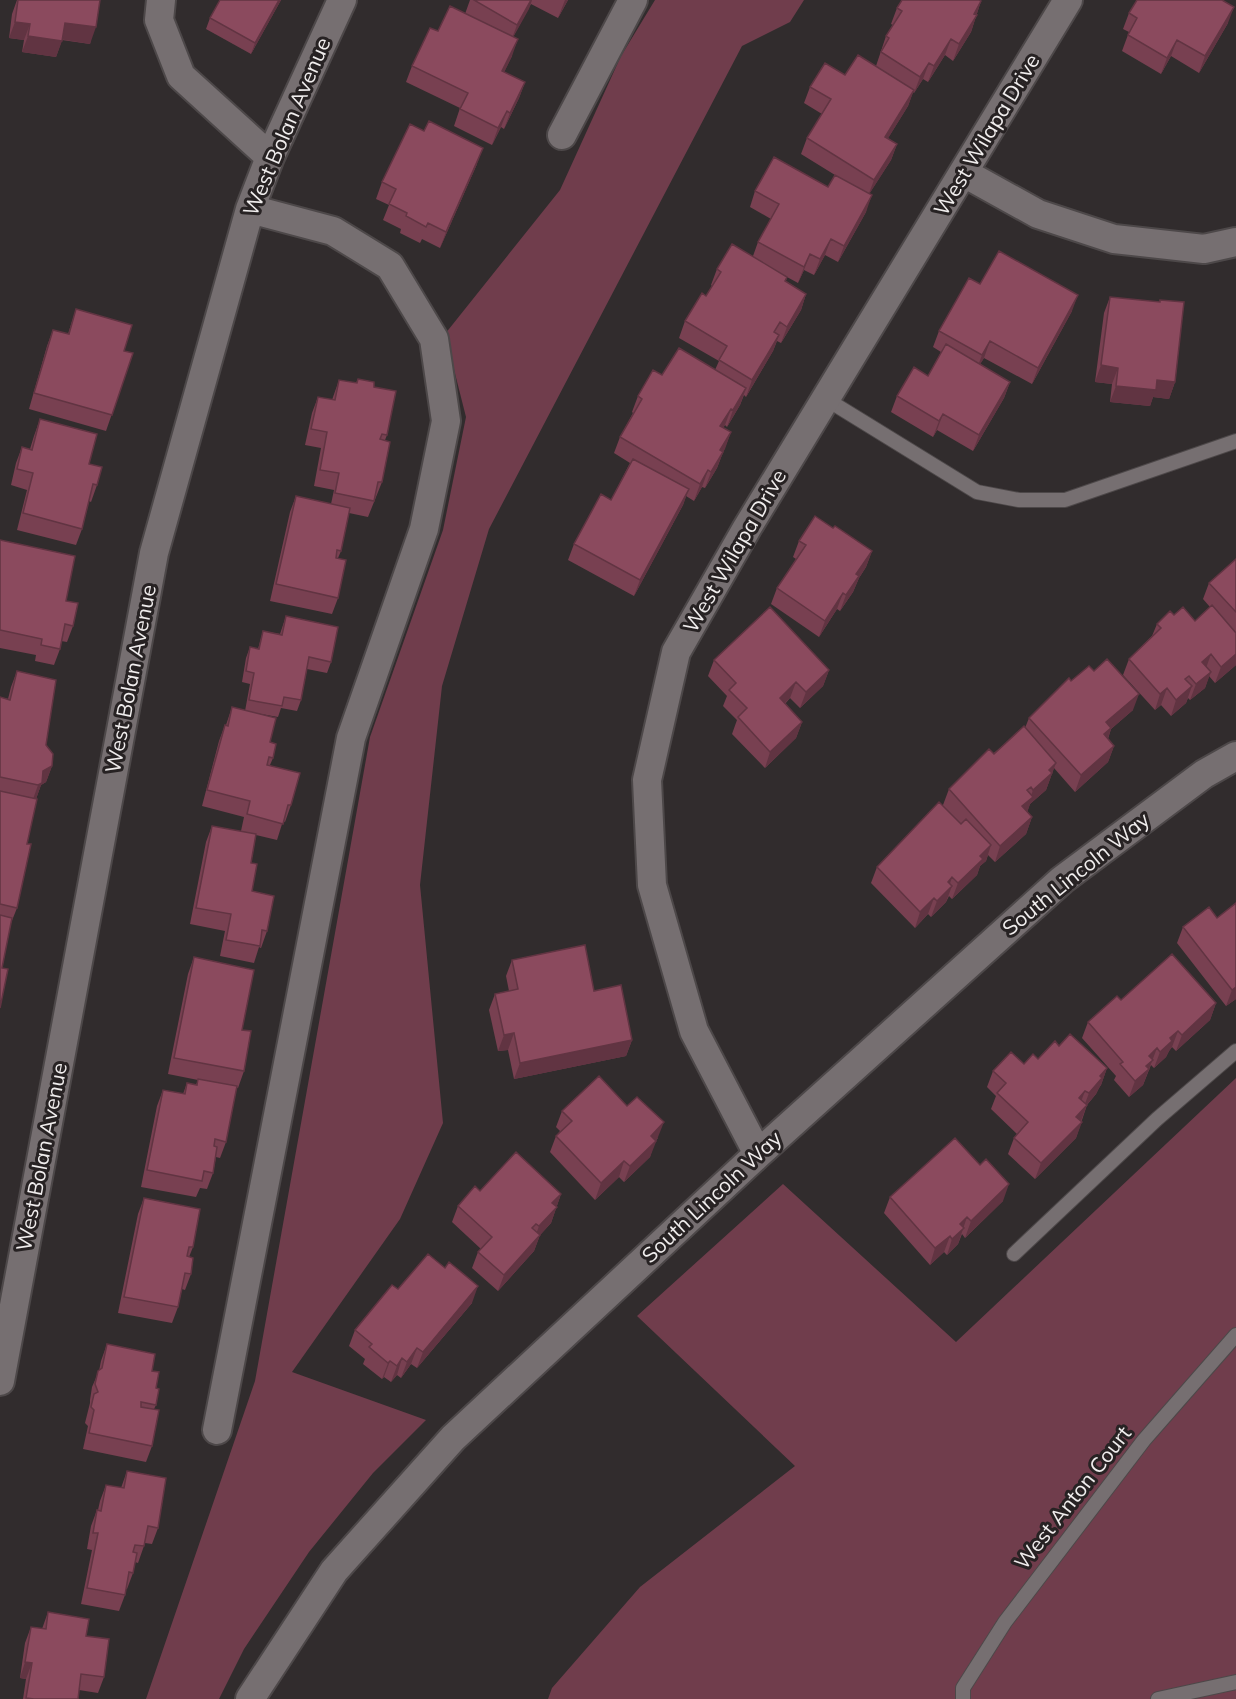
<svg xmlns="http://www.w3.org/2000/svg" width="1236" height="1699" viewBox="0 0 1236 1699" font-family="Mulish,sans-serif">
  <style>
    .green { fill: #703d4c }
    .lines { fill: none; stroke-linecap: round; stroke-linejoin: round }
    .lane-casing { stroke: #4d4849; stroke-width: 16 }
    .street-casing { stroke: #4d4849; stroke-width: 32 }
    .lane { stroke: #766f71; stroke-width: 14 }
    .street { stroke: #766f71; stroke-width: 28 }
    .wall { fill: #784051 }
    .shaded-wall { fill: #613442 }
    .building { fill: #8b4a5e; stroke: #613442; stroke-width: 1.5 }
    .labels { text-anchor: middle; stroke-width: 6; stroke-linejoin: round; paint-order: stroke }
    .street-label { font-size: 21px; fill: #f0eded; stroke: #272223 }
  </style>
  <rect width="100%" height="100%" fill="#312c2d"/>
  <path class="green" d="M655,0H804L790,22L742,46L489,529L442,686L420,885L443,1123L400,1219L292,1372L426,1420L373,1473L309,1552L244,1649L219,1699H146L255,1381L370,737L443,530L466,417L445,334L560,190L621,56Z
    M1236,1078V1699H548L552,1688L640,1587L795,1466L637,1316L783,1184L956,1342Z"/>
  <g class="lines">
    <defs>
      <path id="lane" d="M826,399L977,492L1019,500H1065L1236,441
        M1014,1254L1157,1119L1236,1051
        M963,1699V1688L1005,1622L1144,1440L1236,1335
        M1158,1699L1236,1682"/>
      <path id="street" d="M161,0L159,20L181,76L270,157
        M562,135L633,0
        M964,173L1038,214L1114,239L1204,249L1236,242
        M758,1154L694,1031L652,885L647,780L676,652L747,528L1068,0
        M0,1381L154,553L250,209L270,157L342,0
        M217,1430L351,738L424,529L446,421L434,339L390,266L333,231L250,209
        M250,1699L334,1571L453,1438L758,1154L1062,880L1204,774L1236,756"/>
    </defs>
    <use href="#lane" class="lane-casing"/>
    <use href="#street" class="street-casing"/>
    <use href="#lane" class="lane"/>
    <use href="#street" class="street"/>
  </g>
  <path class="wall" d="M17,0H100L90,44L62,40L56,57L22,52L24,40L9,38L12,14Z
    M220,0H281L251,54L206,29L210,18Z
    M470,0H568L558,18L531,4L513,37L512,56L504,72L525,82L519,98L504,129L501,127L492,145L454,126L460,108L406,82L412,66L465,14Z
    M981,1L971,32L953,61L945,55L928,82L923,79L914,93L913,92L908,106L888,138L897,144L891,160L869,194L866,212L838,262L825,255L814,275L804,270L798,283L787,277L786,281L806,294L801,310L781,343L777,341L773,351L746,397L744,395L740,405L727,427L725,425L723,428L731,432L717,468L705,488L702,487L694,501L686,496L683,505L634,596L568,560L574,544L611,500L630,463L614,453L620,437L633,413L632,412L638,396L662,375L715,370L719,361L679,338L685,321L706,296L712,286L711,285L717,269L753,256L758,242L771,219L750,207L755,191L828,187L835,175L801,154L807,138L822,114L804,103L810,87L876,66L886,36L893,25L891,24L897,8Z
    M1129,13L1228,23L1199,73L1171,56L1161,74L1122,51L1129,32L1123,29Z
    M477,164L440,248L422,239L420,243L400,233L401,229L383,220L389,205L376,199L382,182Z
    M980,284L1072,311L1032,384L984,358L980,364L1010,382L1004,398L973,451L937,430L933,437L891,412L897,396L928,376L941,352L933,347L939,331Z
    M1110,297L1159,302L1160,300L1175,382L1169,399L1153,397L1150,406L1110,402L1112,384L1095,382L1104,313Z
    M76,309L124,351L133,353L106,431L29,409L47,346L53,330L68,334Z
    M358,379L374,387L387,435L385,440L382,482L368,517L349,513L341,551L338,558V598L332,614L270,601L290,512L296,496L331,504L334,490L314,486L321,448L305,445L312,413L318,397L332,400L339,380L356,383Z
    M40,419L89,464L97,485L91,502L89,501L82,529L76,545L17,530L27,490L11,485L16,463L22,447L30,449L34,436Z
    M833,528L872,551L866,567L859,578L853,592L840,611L837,609L819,637L771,604L777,588L796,559L793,557L799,541Z
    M0,540L66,601L73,626L67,642L61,641L60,649L54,665L35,661L36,655L0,648Z
    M1236,559V665L1215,683L1209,676L1205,688L1190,700L1188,698L1186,703L1171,716L1161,705L1155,710L1123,675L1129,659L1152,636L1157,624L1174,615L1195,621L1210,607L1203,599L1209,583Z
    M286,616L331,662L327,673L307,669L301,700L297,711L281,708L278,717L250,712L270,742L273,758L270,765L291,805L285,822L283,821L277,840L256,835L251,863L252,891L267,931L261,948L259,947L254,963L220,956L225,931L190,924L206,842L212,826L255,834L241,831L244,817L202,806L219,741L225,725H226L232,707L245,711L250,684L242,682L246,658L250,647L258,649L263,631L280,634Z
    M714,660L829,670L823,686L800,708L790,698L785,704L802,722L796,738L765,768L732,734L737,720L723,706L727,696L708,676Z
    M17,671L46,745L52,766L46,782L41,785L36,799L27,844L17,908L11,923L2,968L0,1008V697L8,699L11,687Z
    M1071,681L1133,710L1111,729L1108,739L1114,746L1108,762L1075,792L1054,768L1046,790L1030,804L1027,812L1032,817L1026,834L995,862L988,855L986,861L980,866L977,875L952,899L949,896L946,902L931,917L928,914L915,928L871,883L877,867L943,805L949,789L1025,728L1029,718Z
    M1217,918L1236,999L1226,1006L1177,943L1183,927Z
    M194,957L242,1030L244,1071L238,1088L236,1087L226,1142L220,1158L216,1157L213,1173L207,1189L200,1188L196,1197L141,1187L157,1106L163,1090L183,1094L187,1083L196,1085L198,1080L168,1074L188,974Z
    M512,960L594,991L632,1040L626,1056L514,1079L508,1050L498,1051L489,1010L495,994L509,991L506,976Z
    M1121,1000L1216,1003L1210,1020L1176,1051L1172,1047L1169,1051L1166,1057L1154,1068L1151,1065L1143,1085L1129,1097L1114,1080L1116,1076L1082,1038L1088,1022Z
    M1059,1046L1107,1068L1101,1085L1099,1088L1096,1094L1087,1105L1076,1138L1035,1179L1008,1154L1014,1138L1017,1134L991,1109L996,1096L987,1087L993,1071L1024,1064L1038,1059Z
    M562,1111L658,1138L655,1141L650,1157L624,1182L619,1177L595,1200L550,1152L556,1136L560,1131L556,1127Z
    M480,1191L561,1194L551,1223L540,1235L534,1251L498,1291L472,1268L478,1252L481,1249L452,1222L458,1206Z
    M890,1197L1003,1201L965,1238L962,1234L958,1244L947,1255L944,1252L930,1265L884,1213Z
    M144,1198L193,1247L189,1257L191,1274L185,1290L182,1289L178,1307L172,1323L118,1313L138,1214Z
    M398,1289L472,1303L417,1368L411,1364L401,1378L397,1375L391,1382L384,1377L382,1379L363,1364L365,1359L349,1346L355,1330Z
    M107,1344L152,1371L156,1388V1405L154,1409L152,1446L146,1462L83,1449L88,1426L85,1423L90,1403V1400L92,1387L99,1371L101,1361Z
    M127,1471L158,1528L152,1544L145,1543L138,1563L135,1562L133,1573L127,1589H126L125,1595L119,1611L81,1604L92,1550L87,1549L91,1526L97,1510H98L100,1501L106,1485L121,1488Z
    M48,1612L86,1636L104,1677L98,1693L79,1690L78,1699H23L26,1679L20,1678L25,1643L31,1627L42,1629Z"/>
  <path class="shaded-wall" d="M279,0H281L251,54L255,43Z
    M530,0H532L529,9L511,41L517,25Z
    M565,0H568L558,18Z
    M981,1L971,32L953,61L959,44L974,14Z
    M1234,7L1228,23L1199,73L1205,56Z
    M15,22L30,24L24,40L9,38Z
    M65,23L96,27L90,44L59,39Z
    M28,36L62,41L56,57L22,52Z
    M518,39L512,56L497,87L502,71Z
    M951,39L945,55L928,82L934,66Z
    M1177,40L1171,56L1161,74L1167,58Z
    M929,63L923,79L914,93L920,77Z
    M525,82L519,98L504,129L510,113Z
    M914,90L908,106L879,153L885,137Z
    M507,111L501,127L492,145L498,128Z
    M897,144L891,160L868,196L874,180Z
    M483,148L477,164L440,248L446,232Z
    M872,195L866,212L838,262L844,246Z
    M831,239L825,255L814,275L820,259Z
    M810,254L804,270L798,283L804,267Z
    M806,294L801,310L781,343L787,327Z
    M1078,295L1072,311L1032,384L1038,368Z
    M779,335L773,351L746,397L752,380Z
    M990,341L984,358L976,371L982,355Z
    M1101,365L1118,368L1112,384L1095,382Z
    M1157,380L1175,382L1169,399L1153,397L1150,406L1110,402L1116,386Z
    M1010,382L1004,398L973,451L979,435Z
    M746,388L740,405L727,427L733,410Z
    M731,409L725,425L714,443L720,426Z
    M943,414L937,430L933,437L939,421Z
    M731,432L725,449L714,467L720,450Z
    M723,452L717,468L705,488L711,472Z
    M708,470L702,487L694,501L700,484Z
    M689,489L683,505L634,596L640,580Z
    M872,551L866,567L859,578L853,592L840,611L846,595L856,574Z
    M843,593L837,609L819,637L825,621Z
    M1211,654L1205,671L1202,662Z
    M1236,654V665L1215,683L1221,667Z
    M829,670L823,686L800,708L806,692Z
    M1211,672L1205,688L1190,700L1196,684Z
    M796,682L790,698L774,714L780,698Z
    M1192,686L1186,703L1171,716L1176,700Z
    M1167,688L1161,705L1155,710L1160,694Z
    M1139,694L1133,710L1111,729L1106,744L1098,751L1106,722Z
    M802,722L796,738L765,768L770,752Z
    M1114,746L1108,762L1075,792L1081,775Z
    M1056,763L1046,790L1030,804L1027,813L1022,806L1030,799L1033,790L1049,770Z
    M52,766L46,782L41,785L36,799L32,802L43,771Z
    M1032,817L1026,834L995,862L1000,846Z
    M991,845L986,861L980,866L977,875L952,899L958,883L980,856Z
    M952,877L948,890L952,886L946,902L931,917L937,901L948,882Z
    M934,898L928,914L915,928L920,912Z
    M1236,987V999L1226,1006L1232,990Z
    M1216,1003L1210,1020L1176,1051L1182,1035Z
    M1178,1031L1172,1047L1169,1051L1166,1057L1154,1068L1160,1052L1170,1038Z
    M514,1033L508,1050L498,1051L504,1035Z
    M632,1040L626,1056L514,1079L520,1063Z
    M1157,1048L1143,1085L1129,1097L1135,1081L1149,1056Z
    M1107,1068L1101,1085L1099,1088L1096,1094L1084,1108L1087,1105L1081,1121L1076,1117L1083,1109L1089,1093L1100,1076Z
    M1085,1091L1079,1107V1098Z
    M664,1122L650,1157L624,1182L630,1166L651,1136Z
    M1082,1122L1076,1138L1035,1179L1041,1163Z
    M624,1161L619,1177L595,1200L601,1183Z
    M1009,1184L1003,1201L965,1238L971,1221Z
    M561,1194L551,1223L533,1243L539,1226L552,1203Z
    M967,1217L958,1244L947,1255L952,1239L960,1224Z
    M540,1235L534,1251L498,1291L504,1275Z
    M950,1236L944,1252L930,1265L935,1248Z
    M478,1286L472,1303L417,1368L423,1352Z
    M417,1348L411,1364L401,1378L407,1362Z
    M402,1358L397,1375L391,1382L397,1366Z
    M390,1361L384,1377L382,1379L388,1363Z
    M25,1662L32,1663L26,1679L20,1678Z"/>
  <path class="building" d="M18,0H100L96,27L65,23L62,41L28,36L30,24L15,22Z
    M220,0H279L255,43L210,18Z
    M474,0H531L517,25Z
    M902,0H979L981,1L974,14L977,15L959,44L951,39L934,66L929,63L920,77L881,52L889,38L886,36L902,11L897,8Z
    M1137,0H1222L1234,7L1205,56L1177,40L1167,58L1128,35L1137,18L1129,13Z
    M450,6L518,39L502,71L525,82L510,113L507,111L498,128L460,109L468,93L412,66L430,28L438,31Z
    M858,55L914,90L885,137L897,144L874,180L807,138L831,99L810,87L825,63L845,75Z
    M429,121L483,148L446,232L428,223L426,227L406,216L407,213L389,204L396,189L382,182L410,124L424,131Z
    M774,157L828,187L835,175L872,195L844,246L831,239L820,259L810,254L804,267L758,242L779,204L755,191Z
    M732,244L787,277L785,281L806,294L787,327L780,322L774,332L779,335L752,380L719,360L727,346L685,321L702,293L706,296L721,272L717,269Z
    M999,251L1078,295L1038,368L990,341L982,355L939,331L969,278L980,284Z
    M1110,297L1160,302V300L1184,302L1175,382L1157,380L1156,390L1116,386L1118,368L1101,365Z
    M76,309L132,325L124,351L133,353L112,415L34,393L53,330L69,334Z
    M946,344L1010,382L979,435L943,414L939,421L897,396L914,367L928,376Z
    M679,348L746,388L733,410L731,409L720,426L731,432L720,450L723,452L711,472L708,470L700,484L620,437L642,399L638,396L653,370L662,375Z
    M358,379L374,382V387L396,391L387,435L382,434L380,439L390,442L382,482H378L374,501L335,493L339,473L320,470L327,432L311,429L318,397L335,400L339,380L357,383Z
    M40,419L97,434L89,464L102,467L97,485L93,484L82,529L23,513L33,473L17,469L22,447L32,450Z
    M633,459L689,489L640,580L574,544L601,494L611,500Z
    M296,496L350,508L341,551L337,550L336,558L346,560L338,598L276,584Z
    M815,516L833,528L835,526L872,551L856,574L859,576L846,595L843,593L825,621L777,588L806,545L799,541Z
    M0,540L75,556L66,601L78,603L73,626L65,624L60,649L41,645L42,639L0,630Z
    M1236,559V612L1209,583Z
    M1212,605L1236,633V654L1221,667L1211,654L1202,662L1211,672L1196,684L1189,676L1185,679L1192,686L1176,700L1167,688L1160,694L1129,659L1161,628L1157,624L1170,611L1174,615L1183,607L1195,621Z
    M770,607L829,670L806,692L796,682L780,698L802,722L770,752L738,717L747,708L729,690L736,683L714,660Z
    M286,616L338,627L331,662L309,657L301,700L284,697L282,706L249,700L254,673L246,671L250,647L259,649L263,631L282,635Z
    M1107,659L1139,694L1106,722L1111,728L1104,734L1114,746L1081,775L1029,718L1069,678L1071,681L1089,666L1094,671Z
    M17,671L56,680L46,745L53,754L52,766L43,771L42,783L38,785L0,777V697L10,700Z
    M232,707L276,718L270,742L276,744L273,758L269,757L267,765L300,773L291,805H288L283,824L247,814L250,801L207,790L225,725L228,726Z
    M1024,726L1056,763L1049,770L1052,773L1033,790L1031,787L1027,790L1033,797L1022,806L1032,817L1000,846L949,789L989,749L994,754Z
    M0,791L37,799L27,844H31L17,908L0,904Z
    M939,802L961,824L966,819L991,845L980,856L983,859L958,883L952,877L948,882L952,886L937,901L934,898L920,912L877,867Z
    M212,826L256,834L251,863L257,864L252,891L274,896L267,931L262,930L260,946L226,940L231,914L196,908Z
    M1236,903V987L1232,990L1183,927L1209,907L1217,918Z
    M0,915L12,918L2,968L8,969L0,1008Z
    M585,945L594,991L621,985L632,1040L520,1063L514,1033L504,1035L495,994L518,989L512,960Z
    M1172,954L1216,1003L1182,1035L1178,1031L1170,1038L1172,1041L1160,1052L1157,1048L1149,1056L1153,1060L1146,1066L1149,1069L1135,1081L1120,1064L1123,1062L1088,1022L1117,996L1121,1000Z
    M194,957L254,970L242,1030L251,1031L244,1071L174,1058Z
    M1070,1034L1107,1068L1100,1076L1102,1078L1089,1093L1085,1091L1079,1098L1087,1105L1076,1117L1082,1122L1041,1163L1014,1138L1028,1122L997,1093L1006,1083L993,1071L1011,1052L1024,1064L1033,1054L1038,1059L1055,1041L1059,1046Z
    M599,1076L627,1106L637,1097L664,1122L651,1136L656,1141L630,1166L624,1161L601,1183L556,1136L572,1121L562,1111Z
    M198,1079L237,1086L226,1142L215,1139L214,1146L217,1147L213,1173L204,1171L202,1181L147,1170L163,1090L185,1094L187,1083L197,1085Z
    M955,1138L980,1165L986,1159L1009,1184L971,1221L967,1217L960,1224L964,1228L952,1239L950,1236L935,1248L890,1197Z
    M516,1152L561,1194L552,1203L557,1207L539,1226L536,1224L532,1228L540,1235L504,1275L478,1252L492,1237L458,1206L475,1186L480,1191Z
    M144,1198L200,1209L193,1247H189L187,1256L193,1258L191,1274L185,1273L178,1307L124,1297Z
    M428,1254L445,1268L449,1262L478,1286L423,1352L417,1348L407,1362L402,1358L397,1366L390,1361L388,1363L369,1347L372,1344L355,1330L392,1285L398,1289Z
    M107,1344L155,1354L152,1371L159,1372L156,1388L159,1389L156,1405L141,1402V1407L159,1410L152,1446L89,1433L94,1410L91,1407L94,1394L98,1392L95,1384L98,1371L102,1368Z
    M127,1471L166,1478L158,1528L148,1526L144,1546L135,1545L133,1552L137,1553L133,1573L129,1572L125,1595L87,1588L98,1533H93L97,1510L101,1511L106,1485L124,1488Z
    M48,1612L89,1619L86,1636L109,1639L104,1677L81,1674L78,1699H34L26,1698L32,1663L25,1662L31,1627L46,1629Z"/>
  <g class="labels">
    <g class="street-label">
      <text transform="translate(287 127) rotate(-67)" y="7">West Bolan Avenue</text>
      <text transform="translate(987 135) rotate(-59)" y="7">West Wilapa Drive</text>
      <text transform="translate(735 551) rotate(-60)" y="7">West Wilapa Drive</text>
      <text transform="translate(131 679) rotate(-79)" y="7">West Bolan Avenue</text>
      <text transform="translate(1076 874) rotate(-39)" y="7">South Lincoln Way</text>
      <text transform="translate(42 1157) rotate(-79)" y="7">West Bolan Avenue</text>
      <text transform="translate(712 1197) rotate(-43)" y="7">South Lincoln Way</text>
      <text transform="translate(1073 1498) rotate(-52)" y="7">West Anton Court</text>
    </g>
  </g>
</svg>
